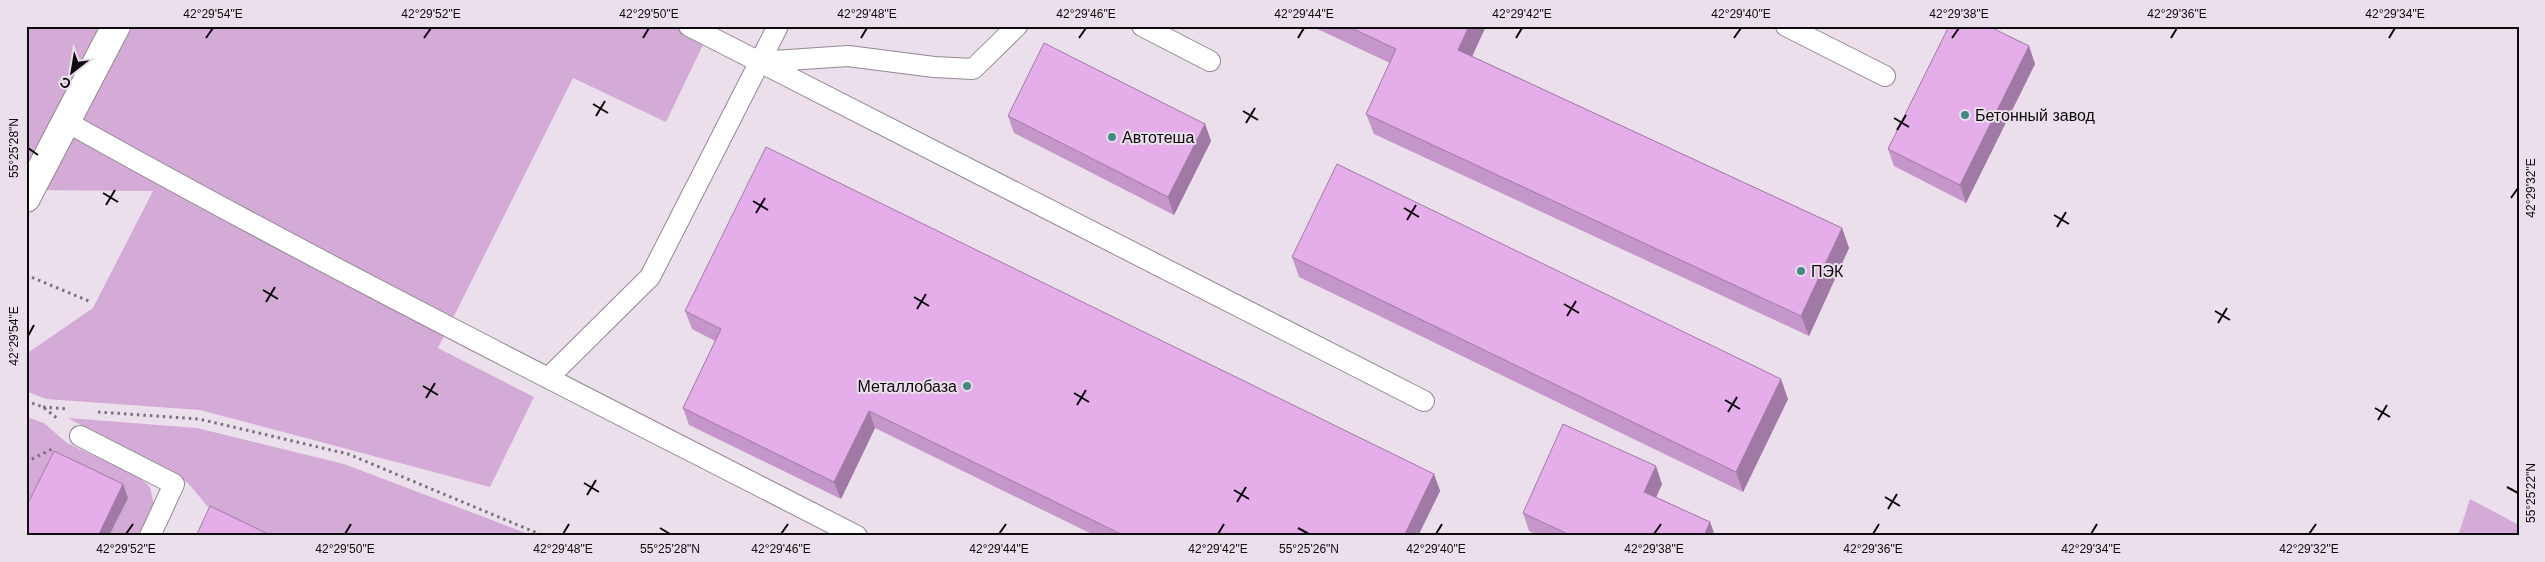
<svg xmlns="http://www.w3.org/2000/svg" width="2545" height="562" viewBox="0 0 2545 562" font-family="Arial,sans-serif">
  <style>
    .green { fill: #d3abd6 }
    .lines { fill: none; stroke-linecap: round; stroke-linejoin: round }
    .service-casing { stroke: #938893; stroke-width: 22 }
    .tertiary-casing { stroke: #938893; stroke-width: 30 }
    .path { stroke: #7a727b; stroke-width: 3; stroke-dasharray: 2.5 4; stroke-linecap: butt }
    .service { stroke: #fff; stroke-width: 20 }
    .tertiary { stroke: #fff; stroke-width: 28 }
    .wall { fill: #c596c9 }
    .shaded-wall { fill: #a07aa4 }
    .building { fill: #e5aeea; stroke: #a07aa4 }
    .ticks { fill: none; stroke: #0d0a0e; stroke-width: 2 }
    .poi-dot { fill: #438a84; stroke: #ebdfec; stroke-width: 2 }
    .labels { text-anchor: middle; stroke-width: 4; stroke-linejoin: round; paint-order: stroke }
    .poi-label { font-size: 16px; fill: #0d0a0e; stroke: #ebdfec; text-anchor: start }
    .neatline { fill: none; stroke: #0d0a0e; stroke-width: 2 }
    .ticks-label { font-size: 12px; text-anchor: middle; fill: #0d0a0e }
  </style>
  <rect width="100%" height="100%" fill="#ebdfec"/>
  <path class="green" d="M26,26H712L666,122L573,78L438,348L534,397L490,487L200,410L46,399L26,391V354L93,308L153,191L30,190L26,195Z
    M26,417L44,423L67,443L139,477L150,487L154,505L139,536H109L127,498L26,530Z
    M68,418L197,428L344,464L534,536H259L213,513L188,483Z
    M2470,499L2519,525V536H2458Z"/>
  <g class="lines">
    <defs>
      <path id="service" d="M689,26L1424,401
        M1142,26L1210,61
        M1786,26L1885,76
        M758,62L848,56L934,67L973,69L1017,26
        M65,121C325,267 592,400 857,536
        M548,378L650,277L778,26
        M80,436L174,484L150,536"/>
      <path id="tertiary" d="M26,198L116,26"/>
    </defs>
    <use href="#service" class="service-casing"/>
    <use href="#tertiary" class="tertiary-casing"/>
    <path class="path" d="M26,275L89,301
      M26,401L43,407L58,419
      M43,407L67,409
      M98,412L199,419L348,454L544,536
      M26,462L54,448"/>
    <use href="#service" class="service"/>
    <use href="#tertiary" class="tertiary"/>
  </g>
  <path class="wall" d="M1311,26H1486L1472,56L1842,228L1849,248L1809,336L1374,134L1366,114L1390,63Z
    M2029,46L2035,64L1966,203L1894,166L1888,149Z
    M1008,116L1205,124L1211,141L1174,215L1014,133Z
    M1292,257L1788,399L1743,492L1299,277Z
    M685,311L1434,474L1440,491L1418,536H1096L875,428L841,499L689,425L683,408L715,341L692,329Z
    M1662,484L1656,497L1710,522L1715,536H1540L1529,531L1523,513Z"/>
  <path class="shaded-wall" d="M1469,26H1486L1466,70L1458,50Z
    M2029,46L2035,64L1966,203L1960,185Z
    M1205,124L1211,141L1174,215L1168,197Z
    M1842,228L1849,248L1809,336L1801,316Z
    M1781,379L1788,399L1743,492L1736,472Z
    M869,411L875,428L841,499L834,482Z
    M1656,466L1662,484L1651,509L1644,492Z
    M1434,474L1440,491L1418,536H1404Z
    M123,484L128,498L109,536H98Z
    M1710,522L1715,536H1704Z"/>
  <path class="building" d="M1347,26H1469L1458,50L1842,228L1801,316L1366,114L1396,49Z
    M1949,26H1988L2029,46L1960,185L1888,149Z
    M1044,43L1205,124L1168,197L1008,116Z
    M766,147L1434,474L1404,536H1125L869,411L834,482L683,408L721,329L685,311Z
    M1337,164L1781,379L1736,472L1292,257Z
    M1563,424L1656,466L1644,492L1710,522L1704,536H1572L1523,513Z
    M54,451L123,484L98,536H26V507Z
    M210,506L270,535L269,536H196Z"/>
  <path class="ticks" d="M206,38L213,28M424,38L431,28M643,38L649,28M861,38L867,28M1079,38L1086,28M1298,38L1304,28M1516,38L1522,28M1734,38L1741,28M1952,38L1959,28M2171,38L2177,28M2389,38L2395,28M593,104L608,113M1243,111L1258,120M596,116L605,101M1894,118L1909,127M1246,123L1255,108M1897,130L1906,115M28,148L38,155M103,193L118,202M2511,198L2518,188M753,201L768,210M106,205L115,190M1404,208L1419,217M756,213L765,198M2054,215L2069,224M1407,220L1416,205M2057,227L2066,212M263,290L278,299M914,297L929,306M266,302L275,287M1564,304L1579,313M917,309L926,294M2215,311L2230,320M1567,316L1576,301M2218,323L2227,308M28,336L34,325M423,386L438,395M1074,393L1089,402M426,398L435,383M1725,400L1740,409M1077,405L1086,390M2375,408L2390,417M1728,412L1737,397M2378,420L2387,405M584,483L599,492M2507,487L2518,493M1234,490L1249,499M587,495L596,480M1885,497L1900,506M1237,502L1246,487M1888,509L1897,494M660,528L670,534M1298,528L1309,534M126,534L133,524M345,534L351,524M563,534L569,524M781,534L788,524M999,534L1006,524M1218,534L1224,524M1436,534L1442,524M1654,534L1661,524M1873,534L1879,524M2091,534L2097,524M2309,534L2316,524"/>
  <g class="poi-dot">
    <circle cx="1965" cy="115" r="5"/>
    <circle cx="1112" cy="137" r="5"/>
    <circle cx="1801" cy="271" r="5"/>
    <circle cx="967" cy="386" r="5"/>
  </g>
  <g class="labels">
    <g class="poi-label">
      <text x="1975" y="121">Бетонный завод</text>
      <text x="1122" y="143">Автотеша</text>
      <text x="1811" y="277">ПЭК</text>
      <text x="957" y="392" text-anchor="end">Металлобаза</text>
    </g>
  </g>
  <rect width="2545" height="562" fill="none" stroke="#ebdfec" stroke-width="55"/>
  <g transform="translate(72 72) rotate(211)" stroke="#ebdfec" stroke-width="4" paint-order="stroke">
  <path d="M0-4L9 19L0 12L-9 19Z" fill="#0d0a0e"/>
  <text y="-8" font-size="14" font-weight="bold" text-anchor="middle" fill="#0d0a0e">С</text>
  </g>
  <rect x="28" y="28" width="2490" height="506" class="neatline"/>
  <g class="ticks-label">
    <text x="213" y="18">42°29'54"E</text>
    <text x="431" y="18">42°29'52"E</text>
    <text x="649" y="18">42°29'50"E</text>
    <text x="867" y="18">42°29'48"E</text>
    <text x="1086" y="18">42°29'46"E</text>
    <text x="1304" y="18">42°29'44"E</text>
    <text x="1522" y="18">42°29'42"E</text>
    <text x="1741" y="18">42°29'40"E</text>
    <text x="1959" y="18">42°29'38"E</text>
    <text x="2177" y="18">42°29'36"E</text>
    <text x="2395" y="18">42°29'34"E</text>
    <text transform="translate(14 148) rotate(-90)" y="4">55°25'28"N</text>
    <text transform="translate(2531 188) rotate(-90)" y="4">42°29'32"E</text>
    <text transform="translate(14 336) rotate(-90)" y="4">42°29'54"E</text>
    <text transform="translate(2531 493) rotate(-90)" y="4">55°25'22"N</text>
    <text x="126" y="553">42°29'52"E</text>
    <text x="345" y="553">42°29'50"E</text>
    <text x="563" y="553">42°29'48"E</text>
    <text x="670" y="553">55°25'28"N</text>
    <text x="781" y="553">42°29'46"E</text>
    <text x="999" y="553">42°29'44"E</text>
    <text x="1218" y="553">42°29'42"E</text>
    <text x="1309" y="553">55°25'26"N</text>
    <text x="1436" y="553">42°29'40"E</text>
    <text x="1654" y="553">42°29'38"E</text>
    <text x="1873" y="553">42°29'36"E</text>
    <text x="2091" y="553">42°29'34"E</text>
    <text x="2309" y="553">42°29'32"E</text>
  </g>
</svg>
